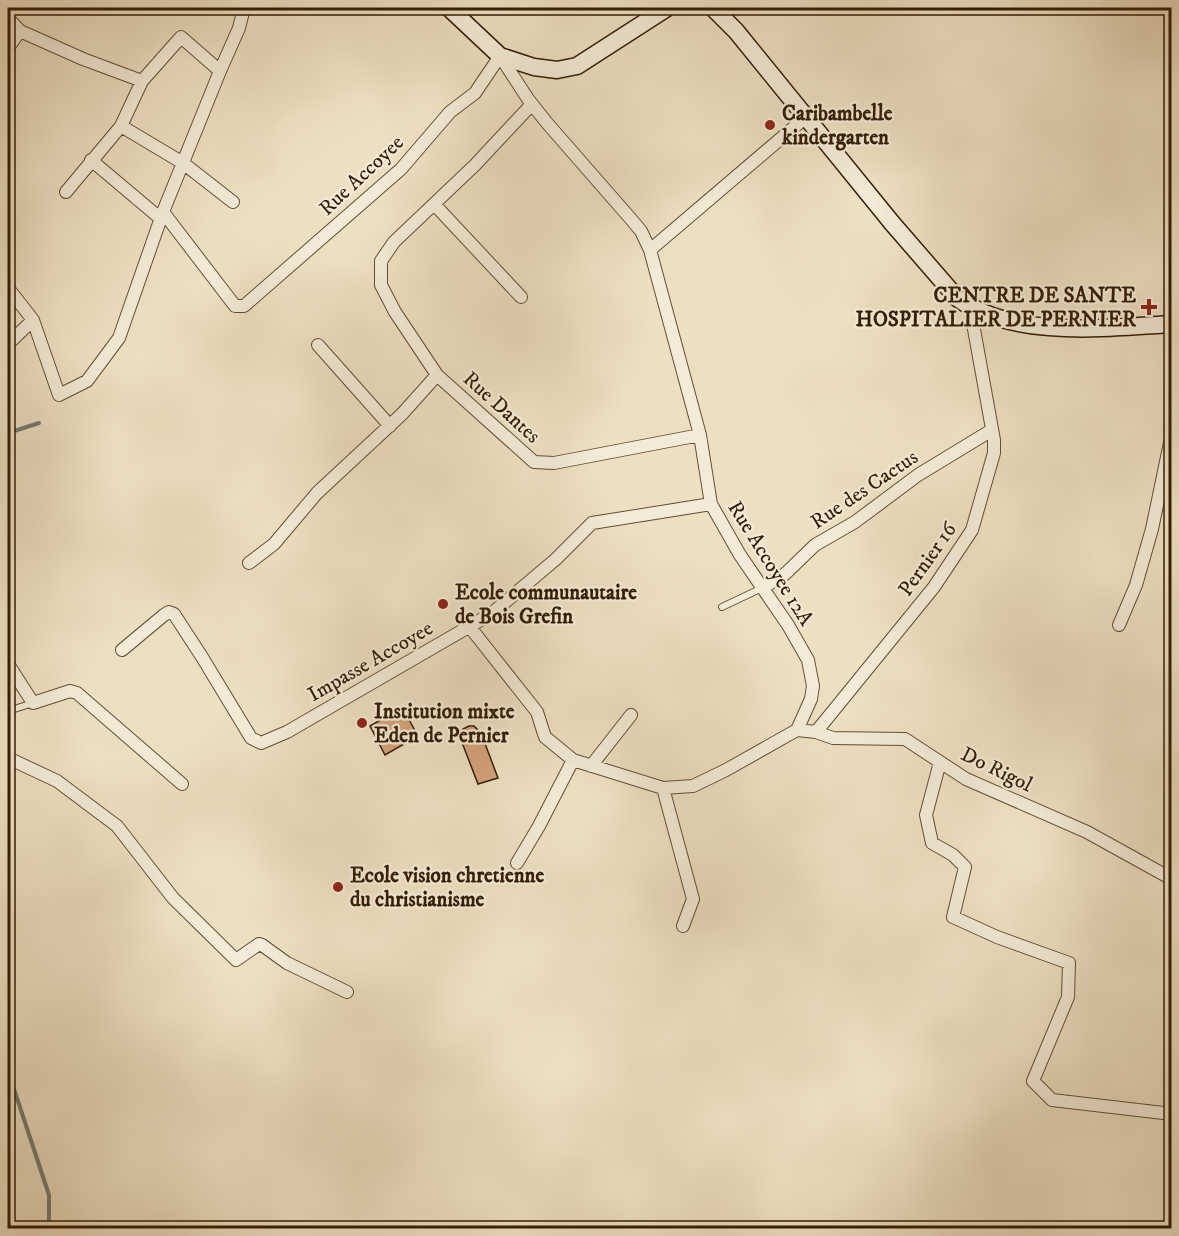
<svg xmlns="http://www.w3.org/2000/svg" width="1179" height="1236" viewBox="0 0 1179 1236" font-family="'IM FELL DW Pica',serif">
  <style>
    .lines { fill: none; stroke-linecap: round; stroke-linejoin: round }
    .stream { stroke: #747b74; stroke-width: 4 }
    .building { fill: #d4a27b; stroke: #321d04; stroke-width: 1.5 }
    .lane-casing { stroke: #614e34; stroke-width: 8 }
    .street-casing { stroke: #614e34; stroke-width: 14 }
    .secondary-casing { stroke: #321d04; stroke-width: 19 }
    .lane { stroke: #f3ebd7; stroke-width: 6 }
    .street { stroke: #f3ebd7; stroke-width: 12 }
    .secondary { stroke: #f3ebd7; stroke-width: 16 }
    .poi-dot { fill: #8f2418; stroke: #f3ebd7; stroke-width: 2 }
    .labels { text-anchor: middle; stroke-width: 4.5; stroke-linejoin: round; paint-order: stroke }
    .poi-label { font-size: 21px; font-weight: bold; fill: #321d04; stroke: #f3ebd7; text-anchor: start }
    .street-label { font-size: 21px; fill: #321d04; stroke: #f3ebd7 }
  </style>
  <rect width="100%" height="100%" fill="#ede0c2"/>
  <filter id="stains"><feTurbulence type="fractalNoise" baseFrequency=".00333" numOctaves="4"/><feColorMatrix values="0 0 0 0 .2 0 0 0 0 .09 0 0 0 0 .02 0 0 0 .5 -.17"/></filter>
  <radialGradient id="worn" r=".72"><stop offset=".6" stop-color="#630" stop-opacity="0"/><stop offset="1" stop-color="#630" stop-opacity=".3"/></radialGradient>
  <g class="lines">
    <path class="stream" d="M8,433L39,423
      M8,1071L49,1195V1228"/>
  </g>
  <path class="building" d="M402,707L418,736L385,755L370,726Z
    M469,726H474L481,733L498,778L478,784L461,740L463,729Z"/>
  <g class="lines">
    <defs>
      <path id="lane" d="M722,607L762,588
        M8,711L33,703"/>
      <path id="street" d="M8,18L20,31L83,59L142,81
        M8,48L20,31
        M121,126L183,163L233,202
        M91,160L161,219
        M66,192L121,126L142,81L181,37L220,71
        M434,204L521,297
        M163,212L235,306H244L401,169L450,112L475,93L500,56L528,99L547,123L630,218L641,231L650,250L700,435L711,504L740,555L788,625L808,660L813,686L811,699L797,730L726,770L693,786L663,788L573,760L545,737L537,712L469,626
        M650,250L806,117
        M8,288L33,320L59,395L87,381L119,338L163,212L220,71L239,28L244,8
        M8,344L33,320
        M318,345L390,426
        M437,375L395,312L381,285V261L394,242L475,165L532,104
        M249,563L274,544L317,493L402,414L437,375L534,462L554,463L700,435
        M762,588L785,574L815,545L855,522L918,475L992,430
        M8,606V611
        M1119,625L1136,585L1152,529L1172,433
        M122,650L164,615L169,612L174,614L202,657L251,738L261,743L287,732L491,614L556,559L592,523L711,504
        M8,664L33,703L70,691L77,693L182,784
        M797,730L816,732L833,738L905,739L966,779L1087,832L1172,879
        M816,732L934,587L972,530L994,453V440L970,307
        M8,758L57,781L117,826L173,898L236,960L259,944L262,945L287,963L347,992
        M940,762L926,815L932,843L953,855L965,867L953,917L997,937L1069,963L1068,997L1033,1081L1052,1100L1172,1114
        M591,766L631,715
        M663,788L693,899L683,926
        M517,863L539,826L573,760"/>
      <path id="secondary" d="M449,8L500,56L534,67L557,70L577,66L667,8
        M713,8L736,31L892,223L957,298C1014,339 1104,328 1172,324"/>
    </defs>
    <use href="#lane" class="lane-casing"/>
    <use href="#street" class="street-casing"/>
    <use href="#secondary" class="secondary-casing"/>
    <use href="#lane" class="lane"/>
    <use href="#street" class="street"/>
    <use href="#secondary" class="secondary"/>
  </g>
  <g class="poi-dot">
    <circle cx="770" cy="125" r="6"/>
    <path d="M1146 298h6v6h6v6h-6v6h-6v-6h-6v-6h6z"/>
    <circle cx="443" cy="604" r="6"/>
    <circle cx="362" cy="723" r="6"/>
    <circle cx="338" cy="887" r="6"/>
  </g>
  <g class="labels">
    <g class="poi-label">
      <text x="782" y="120">Caribambelle<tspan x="782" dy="24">kindergarten</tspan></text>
      <text x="1136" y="302" text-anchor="end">CENTRE DE SANTE<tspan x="1136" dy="24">HOSPITALIER DE PERNIER</tspan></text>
      <text x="455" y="599">Ecole communautaire<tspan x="455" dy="24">de Bois Grefin</tspan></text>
      <text x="374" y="718">Institution mixte<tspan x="374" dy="24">Eden de Pernier</tspan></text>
      <text x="350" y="882">Ecole vision chretienne<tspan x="350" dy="24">du christianisme</tspan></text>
    </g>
    <g class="street-label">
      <text transform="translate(361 175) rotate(-43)" y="7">Rue Accoyee</text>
      <text transform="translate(502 407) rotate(42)" y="7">Rue Dantes</text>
      <text transform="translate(864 489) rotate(-34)" y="7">Rue des Cactus</text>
      <text transform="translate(927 559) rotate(-55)" y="7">Pernier 16</text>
      <text transform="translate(771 563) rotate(58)" y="7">Rue Accoyee 12A</text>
      <text transform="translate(370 661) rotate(-30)" y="7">Impasse Accoyee</text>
      <text transform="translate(997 769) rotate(26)" y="7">Do Rigol</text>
    </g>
  </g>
  <rect width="1179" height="1236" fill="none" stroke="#ede0c2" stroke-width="30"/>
  <rect x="9" y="9" width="1161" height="1218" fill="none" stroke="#321d04" stroke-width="3"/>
  <rect x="15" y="15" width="1149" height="1206" fill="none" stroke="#321d04" stroke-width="1.5"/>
  <rect width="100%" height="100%" filter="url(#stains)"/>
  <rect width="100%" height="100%" fill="url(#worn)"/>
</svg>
